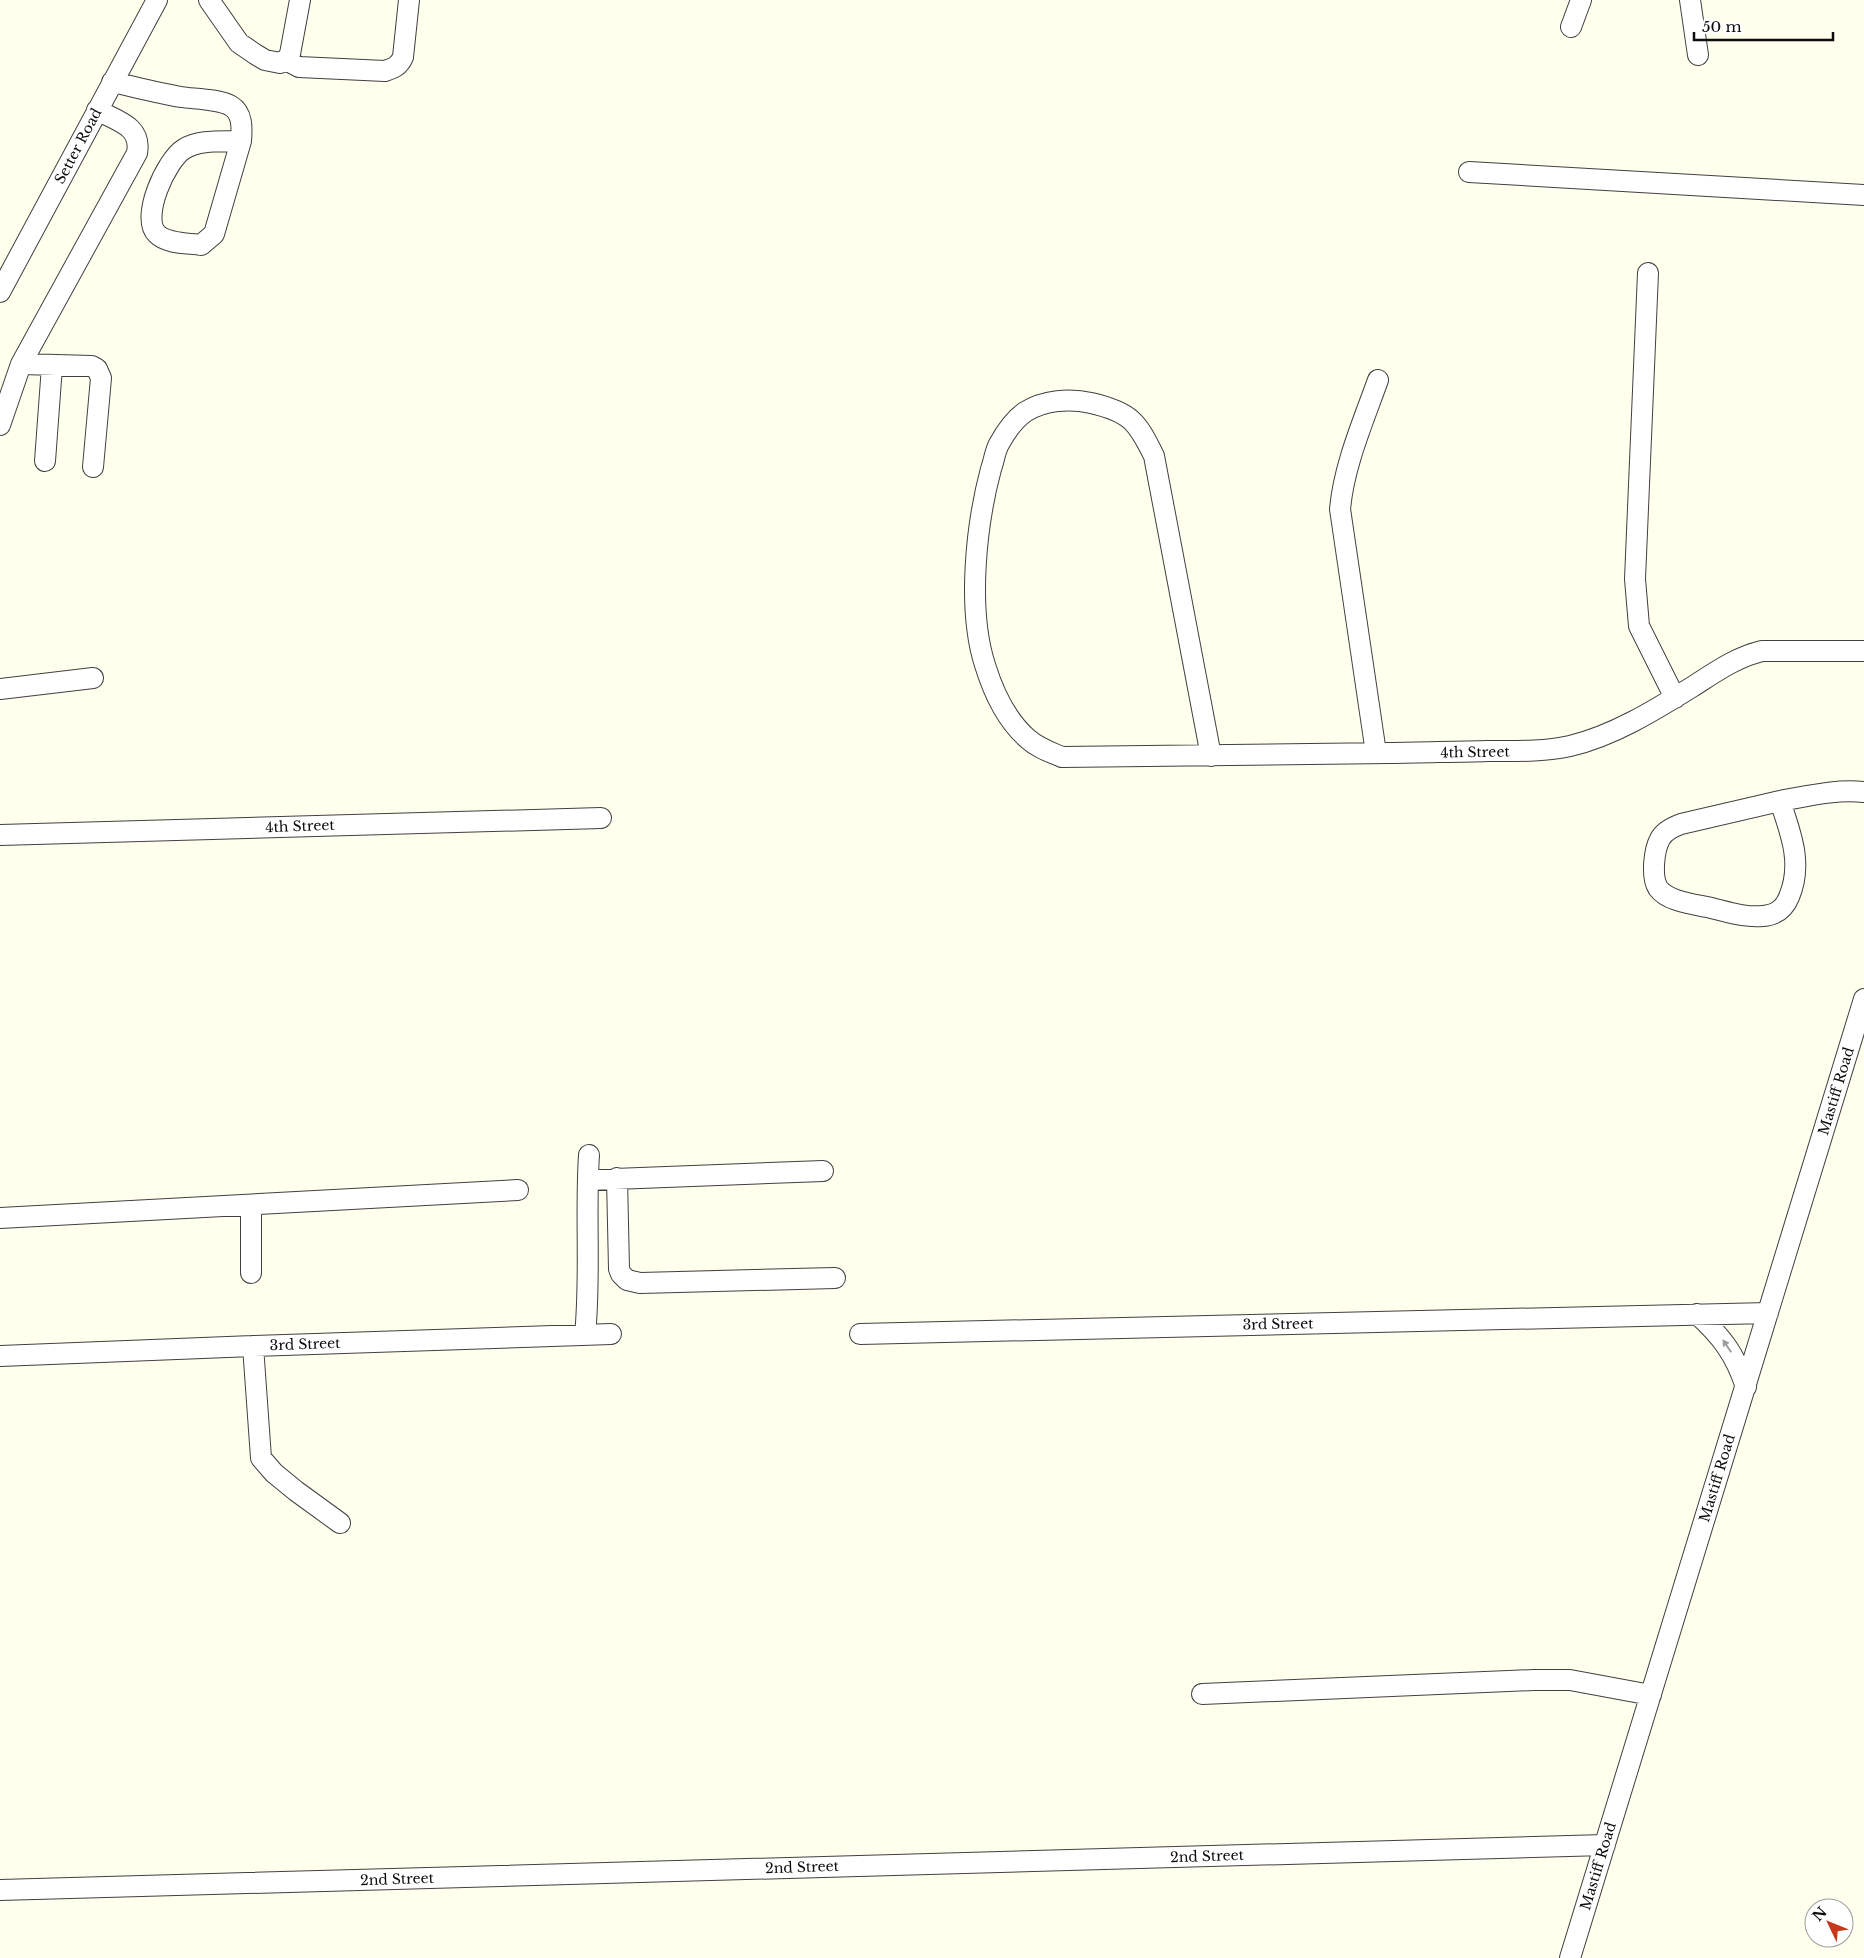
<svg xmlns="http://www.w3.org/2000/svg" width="1864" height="1958" viewBox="0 0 1864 1958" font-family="'Libre Baskerville',serif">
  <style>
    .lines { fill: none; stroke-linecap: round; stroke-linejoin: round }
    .minor-casing { stroke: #404040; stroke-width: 22 }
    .minor { stroke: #fff; stroke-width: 20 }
    .oneway { fill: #9e9e9e }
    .labels { text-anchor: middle; stroke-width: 5; stroke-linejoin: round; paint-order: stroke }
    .street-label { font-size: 14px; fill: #0d0d0d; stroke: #fff }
  </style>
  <rect width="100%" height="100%" fill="#ffffed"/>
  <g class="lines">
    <defs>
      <path id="minor" d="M209,0L239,43L255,54L265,60L280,63L286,60L290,54L300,0
        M1690,0L1698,55
        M1571,27L1581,0
        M286,60L299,67L385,71C394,68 399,66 403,57L409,0
        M112,82C135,87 158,93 181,97C194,99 219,99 231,106C243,113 242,129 241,141L214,234L201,245C188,243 167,244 157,234C140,218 166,160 184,149C200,139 223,142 241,141
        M1469,172L1864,195
        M1648,273L1635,579L1639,626L1675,698
        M0,292L157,0
        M21,364L92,366L97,369L101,378L93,467
        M0,425L21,364L137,153C142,126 117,121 97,110
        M45,461L52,366
        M0,689L93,678
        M1376,753L1340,509C1344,465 1363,422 1378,380
        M1211,756L1154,456C1137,421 1130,412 1091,403C1070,398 1044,400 1025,412C1015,419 1005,433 999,444C995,451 994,461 991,469C976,525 967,609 985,665C993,691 1007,721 1028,739C1038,748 1050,752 1062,757C1171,756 1280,754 1390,753C1422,752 1455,752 1488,751C1515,751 1543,752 1570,746C1613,736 1655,710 1692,687C1714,673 1736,657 1762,651H1864
        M1780,801L1681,824C1673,827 1664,831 1660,839C1654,850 1651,877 1658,888C1667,901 1692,904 1707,907C1725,911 1744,918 1763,916C1776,915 1784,909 1789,897C1803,864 1791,834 1780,801C1808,796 1836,789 1864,792
        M0,835L601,818
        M617,1178L619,1269L621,1274L627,1280L640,1283L835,1278
        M588,1180L823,1171
        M0,1218L518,1190
        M251,1273V1205
        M1697,1314C1722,1337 1735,1354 1746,1387
        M860,1334L1768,1313
        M585,1335C591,1275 585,1215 589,1155
        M253,1346L261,1458L274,1473L296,1491L340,1523
        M0,1356L253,1346L611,1334
        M1202,1694L1534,1680H1570L1651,1695
        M0,1890L1605,1845
        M1570,1958L1864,999"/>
    </defs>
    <use href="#minor" class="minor-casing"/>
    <use href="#minor" class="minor"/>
  </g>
  <defs><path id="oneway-solid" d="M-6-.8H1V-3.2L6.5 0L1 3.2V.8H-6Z" transform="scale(1.25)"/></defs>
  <use class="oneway" href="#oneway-solid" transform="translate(1727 1346) rotate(-124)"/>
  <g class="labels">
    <g class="street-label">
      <text transform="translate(78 146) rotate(-62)" y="5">Setter Road</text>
      <text transform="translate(1475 752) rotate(-1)" y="5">4th Street</text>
      <text transform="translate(300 826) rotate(-2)" y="5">4th Street</text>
      <text transform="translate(1836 1091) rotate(-73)" y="5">Mastiff Road</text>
      <text transform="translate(1278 1324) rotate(-1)" y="5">3rd Street</text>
      <text transform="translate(305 1344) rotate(-2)" y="5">3rd Street</text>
      <text transform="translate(1717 1478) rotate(-73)" y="5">Mastiff Road</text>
      <text transform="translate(1207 1856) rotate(-2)" y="5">2nd Street</text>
      <text transform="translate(1598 1866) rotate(-73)" y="5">Mastiff Road</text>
      <text transform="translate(802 1867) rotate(-2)" y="5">2nd Street</text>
      <text transform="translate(397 1879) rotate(-2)" y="5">2nd Street</text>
    </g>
  </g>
  <g transform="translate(1829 1923) rotate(313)"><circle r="24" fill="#ffffff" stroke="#9e9e9e"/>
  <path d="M0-4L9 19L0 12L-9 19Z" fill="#c8371a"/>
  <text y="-8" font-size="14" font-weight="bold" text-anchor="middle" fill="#0d0d0d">N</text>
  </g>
  <path d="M1694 32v8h139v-8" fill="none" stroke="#0d0d0d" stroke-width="2.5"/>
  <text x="1702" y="32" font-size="15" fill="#0d0d0d" stroke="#ffffff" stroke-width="4" paint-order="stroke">50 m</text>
</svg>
